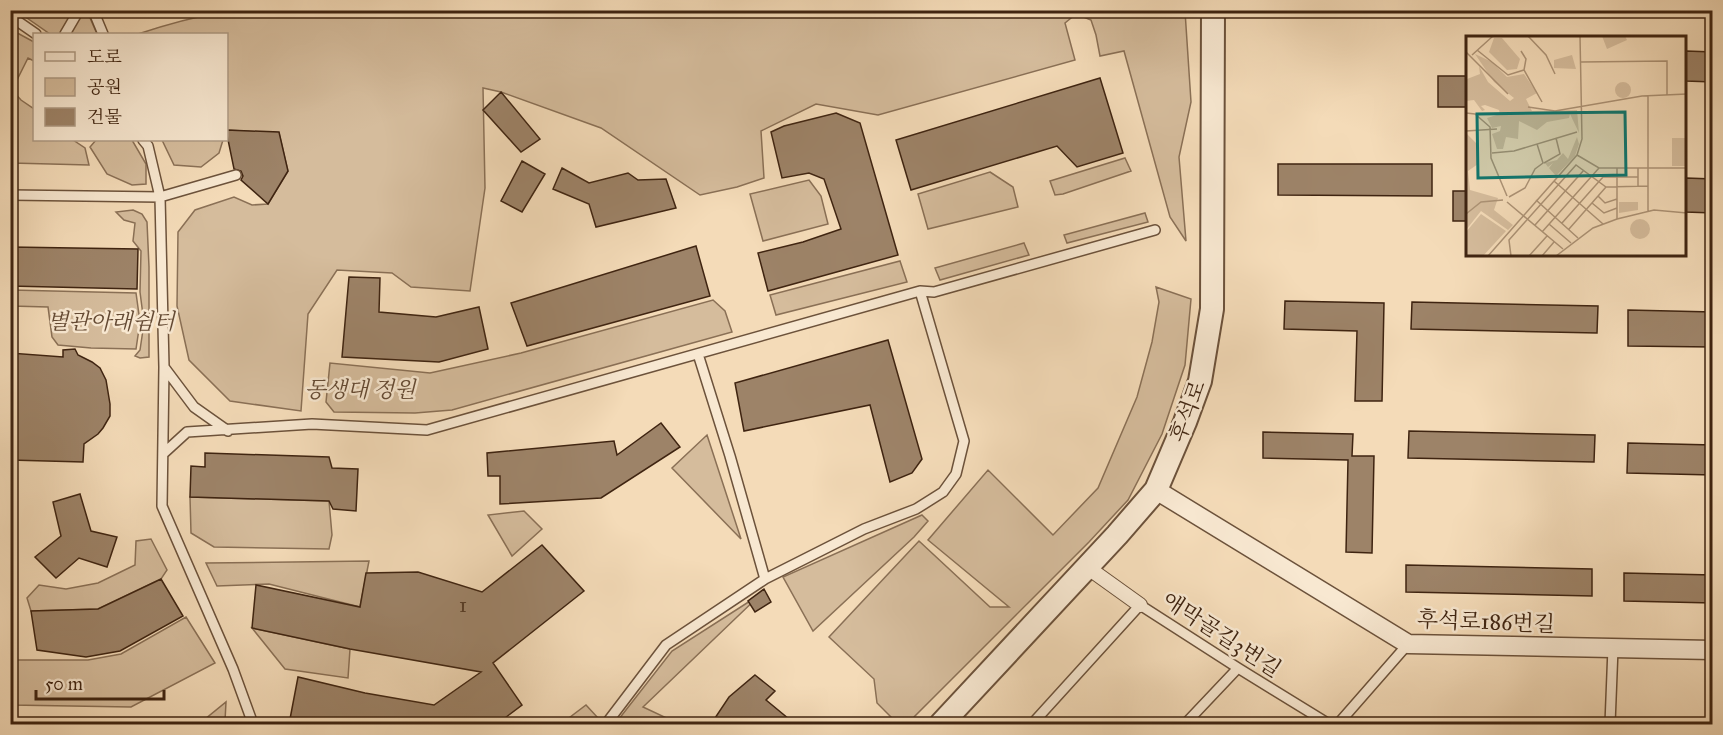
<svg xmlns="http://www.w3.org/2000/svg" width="1723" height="735" viewBox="0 0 1723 735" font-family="'IM FELL Great Primer','Noto Serif KR',serif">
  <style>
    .green { fill: #d5bc9c; stroke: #8a7056; stroke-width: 1.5 }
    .building { fill: #9d8368; stroke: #3f2411; stroke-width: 1.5 }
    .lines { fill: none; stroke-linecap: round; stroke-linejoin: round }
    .service-casing { stroke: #6c523b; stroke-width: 12 }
    .pedestrian-casing { stroke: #6c523b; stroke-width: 16 }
    .minor-casing { stroke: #6c523b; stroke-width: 21 }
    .tertiary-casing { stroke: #6c523b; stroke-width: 26 }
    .service { stroke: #f8e8d1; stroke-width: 9 }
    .pedestrian { stroke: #f8e8d1; stroke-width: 14 }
    .minor { stroke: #f8e8d1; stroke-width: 18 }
    .tertiary { stroke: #f8e8d1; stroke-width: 22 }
    .labels { text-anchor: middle; stroke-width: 5; stroke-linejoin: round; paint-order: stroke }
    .number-label { font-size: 20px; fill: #563c27 }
    .park-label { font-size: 22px; font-style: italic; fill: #644a34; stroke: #f8e8d1 }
    .street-label { font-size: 22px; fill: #3f2411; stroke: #f8e8d1 }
    .inset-road { fill: none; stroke: #ac9275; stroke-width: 1.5 }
    .view { fill: #0f766e; fill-opacity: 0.15; stroke: #0f766e; stroke-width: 3 }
    .inset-edge { fill: none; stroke: #3f2411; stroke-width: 3 }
  </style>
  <rect width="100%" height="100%" fill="#f4dbb8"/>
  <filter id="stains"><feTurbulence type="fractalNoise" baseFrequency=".00333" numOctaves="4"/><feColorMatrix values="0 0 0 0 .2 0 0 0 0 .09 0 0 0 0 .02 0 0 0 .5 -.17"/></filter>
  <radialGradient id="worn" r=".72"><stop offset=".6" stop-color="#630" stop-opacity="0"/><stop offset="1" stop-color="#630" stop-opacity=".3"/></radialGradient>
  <path class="green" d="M246,10L1185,11L1191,102L1179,157L1186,241L1170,217L1124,51L1100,56L1096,35L1091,20L1076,14L1065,23L1075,60L878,115L816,104L761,131L764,178L737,187L700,195L601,128L501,92L483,88L485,188L470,291L411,287L392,273L337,270L308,314L301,411L230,401L189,360L177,306L178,232L195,210L234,197L252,205L268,204L288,171L279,133L227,130L226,34H138C165,25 194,17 223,12C231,10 238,13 246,10Z
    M17,11H87L97,34H50Z
    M10,29L34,42V61L28,58L12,90L21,100L34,109V140H73L85,148L89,165L11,163Z
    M96,140H132L146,164V184L132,185L107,174L90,147Z
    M162,140H223L219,153L201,167L174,165Z
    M1125,158L1131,171L1063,194L1055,195L1050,181Z
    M990,172L1013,187L1018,207L928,229L918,194Z
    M809,180L821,196L828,224L763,241L750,194Z
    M133,210L142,214L147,222L149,267V357L140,358L135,356L140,350L144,323L140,292L141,251L133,241L135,223L124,220L116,212Z
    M1145,213L1148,222L1067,243L1064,235Z
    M1024,243L1029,255L940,280L935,268Z
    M900,261L907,282L776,315L770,295Z
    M1156,287L1191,299L1185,365L1162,434L1128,500L1089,542L914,717L910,724H898L877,703L874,679L829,637L919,541L990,607H1009L928,540L988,470L1053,535L1098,488L1137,397L1152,342L1159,302Z
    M11,290L136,293L140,322L136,349L91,348L58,345L52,337L48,307L11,306Z
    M713,300L725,311L732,332L452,410L415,413L334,412L326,402L330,363L430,373L521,353Z
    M707,435L741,539L672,468Z
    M190,497L329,501L332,535L329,549L214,547L191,533Z
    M524,511L542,529L512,556L488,515Z
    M922,515L928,521L914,537L813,631L783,577Z
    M151,539L167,570L161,579L98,609L31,611L27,598L39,585L66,589L98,583L135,565L136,541Z
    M369,561L360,607L269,584L217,586L206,563Z
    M761,594L643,707L673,721L675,724H615L672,651Z
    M186,617L215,663L131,707L11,705V660H88L121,654Z
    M252,628L350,649L348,678L285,669Z
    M226,702L225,721L222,724H199Z
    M586,705L599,719L596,724H561Z"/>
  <path class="building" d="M1686,51L1713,52V82L1686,81Z
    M1438,76H1468V107H1438Z
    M1100,78L1123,153L1077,167L1057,146L911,190L896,140Z
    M501,92L540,139L521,152L483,110Z
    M836,113L860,123L898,255L768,291L758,253L803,242L841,229L824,179L809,173L782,178L771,132L784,126Z
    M226,130L279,132L288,171L268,204L241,180L243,176L241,171L234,169Z
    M522,161L545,174L522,212L501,201Z
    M1278,164H1432V196L1278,195Z
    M562,168L589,183L628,173L638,180L666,179L676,208L596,227L589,204L553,189Z
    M1686,178L1713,179V213L1686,212Z
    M1453,191H1468V221H1453Z
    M696,246L710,296L527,346L511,303Z
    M10,247L138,249L137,289L10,286Z
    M349,277L380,278L379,312L436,317L479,307L488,349L439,362L342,357Z
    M1285,301L1384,303L1382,401H1355L1357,331L1284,329Z
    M1412,302L1598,306L1597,333L1411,329Z
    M1628,310L1713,312V347L1628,346Z
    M888,340L922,459L912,473L890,482L870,405L744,431L735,383Z
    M75,349L78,355L92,362L100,368L106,380L110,404V416L103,428L98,434L84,444L83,462L10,460V353L63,357V350Z
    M661,423L680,447L601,498L500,504V476H488L487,453L614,441L617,455Z
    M1409,431L1595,435L1594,462L1408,458Z
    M1263,432L1353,434L1352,456H1374L1372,553L1346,552L1348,460L1263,458Z
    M1628,443L1713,445V475L1627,473Z
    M205,453L329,457L332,468L358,469L356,511L333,509L329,501L190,497L191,466L205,467Z
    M80,494L91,531L117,537L107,567L79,558L56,578L35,557L61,536L53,502Z
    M542,545L584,591L493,663L522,705L497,724H317L290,719L298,677L365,693L434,705L481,672L350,649L252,628L256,585L360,607L366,573L418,572L482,592Z
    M1406,565L1592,569V596L1406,592Z
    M1624,573L1713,575V603L1624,601Z
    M161,579L183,616L120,651L86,657L37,650L31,611L98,609Z
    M764,589L771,602L755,612L748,601Z
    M755,675L775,691L766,700L795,724H711L729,697Z"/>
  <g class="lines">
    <defs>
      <path id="service" d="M93,10L103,34
        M10,16L36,34
        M65,34L79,10
        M143,140L148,146L160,197L164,367L162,506L233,669L253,724
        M10,195L160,197L236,175
        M164,367L194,407L228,431
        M164,453L187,432L312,424L427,430L920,291L934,292L1155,230
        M765,579L864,529L916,509L943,492L956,474L964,441L920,291
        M606,724L666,645L765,579L730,456L698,354
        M1032,724L1140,605L1238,668L1329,724
        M1185,724L1238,668
        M1338,724L1408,644
        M1610,724L1613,648"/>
      <path id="pedestrian" d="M1087,567L1140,605"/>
      <path id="minor" d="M1156,490L1408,644L1712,650"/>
      <path id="tertiary" d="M941,724L1117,535L1156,490L1185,422L1200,381L1212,309L1213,10"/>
    </defs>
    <use href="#service" class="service-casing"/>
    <use href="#pedestrian" class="pedestrian-casing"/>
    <use href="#minor" class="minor-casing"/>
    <use href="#tertiary" class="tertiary-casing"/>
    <use href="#service" class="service"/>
    <use href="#pedestrian" class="pedestrian"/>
    <use href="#minor" class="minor"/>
    <use href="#tertiary" class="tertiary"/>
  </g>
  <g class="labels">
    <g class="number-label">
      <text x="463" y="612">1</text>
    </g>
    <g class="park-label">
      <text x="111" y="329">별관아래쉼터</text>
      <text x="360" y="397">동생대 정원</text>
    </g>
    <g class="street-label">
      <text transform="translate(1187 411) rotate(-70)" y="8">후석로</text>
      <text transform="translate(1486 621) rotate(2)" y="8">후석로186번길</text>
      <text transform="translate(1222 634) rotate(33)" y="8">애막골길3번길</text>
    </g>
  </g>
  <g transform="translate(1466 36)">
    <rect width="220" height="220" fill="#f4dbb8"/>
    <path d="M136,0H159L161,4L141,13ZM28,2H36L54,23L51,33L41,34L23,16ZM9,18L26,26L41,41L58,38L71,57L60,63L66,75L111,74L113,97L104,78L103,82L81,86L71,94L53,85L52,103L40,101L37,113H31L26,98L34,95L35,90L26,92L21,82L34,78L33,74L19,69L15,70L19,74L16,75L8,64L0,65L1,43L14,38L13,30L22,46L44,65L48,62L28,46ZM106,19L110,33L88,32V24ZM149 54a8 8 0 1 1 16 0a8 8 0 1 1-16 0ZM0,97L11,108L12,123V128L2,135L4,154L32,162L28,174L47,189L42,194L15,175L0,194ZM111,101L113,108L109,120L90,140L83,132L87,127L82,131L79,127L91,124L97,117L102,123ZM206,102H220V130H206ZM153,166H172V174L153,177ZM15,178L40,195L17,220H0V196ZM164 193a10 10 0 1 1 20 0a10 10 0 1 1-20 0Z" fill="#d5bc9c"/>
    <path class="inset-road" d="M62,0L80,19L89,38M11,14L42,39L58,34L76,66M55,15L60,23L58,34M0,16L42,58M6,19L27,0M115,26L201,25V59M182,60V175M62,71L89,75L176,60L221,58M0,77L9,78L24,91L25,122L41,160M0,95L31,93M26,117L48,115L111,96M111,119L133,132H221M78,127L94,118L90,102M151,132V183M88,145L137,188M172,151V132M132,160L139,167L151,163M43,161L59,152L69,133L77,127L71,108M70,164L112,202M41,166L97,213M126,167L138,177L151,172M0,178L15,166L37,164M96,187L137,141H172M83,188L105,207M69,189L118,134M103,193L140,151M76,196L133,132M22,220L111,119L116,103L114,0M45,220L43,204L110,129L140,151L182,150M63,220L81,200M76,220L88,206M90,220L127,192L151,183L188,174L221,177"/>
    <path class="view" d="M159,76L160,139L12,142L11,78Z"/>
    <rect width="220" height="220" class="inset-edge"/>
  </g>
  <rect width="1723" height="735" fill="none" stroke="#f4dbb8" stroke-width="36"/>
  <rect x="12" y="12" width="1699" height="711" fill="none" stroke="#3f2411" stroke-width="3"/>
  <rect x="18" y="18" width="1687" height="699" fill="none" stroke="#3f2411" stroke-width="1.5"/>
  <rect x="33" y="33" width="195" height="108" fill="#f8e8d1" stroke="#ae9a84" stroke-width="1.5"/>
  <rect x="45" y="52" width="30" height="9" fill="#f8e8d1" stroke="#ae9a84" stroke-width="1.5"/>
  <text x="87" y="63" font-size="18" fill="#3f2411">도로</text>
  <rect x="45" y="78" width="30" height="18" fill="#d5bc9c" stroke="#ae9a84" stroke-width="1.5"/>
  <text x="87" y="93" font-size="18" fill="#3f2411">공원</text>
  <rect x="45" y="108" width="30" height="18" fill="#9d8368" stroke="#ae9a84" stroke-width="1.5"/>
  <text x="87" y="123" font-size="18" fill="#3f2411">건물</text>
  <path d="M36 690v9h128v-9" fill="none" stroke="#3f2411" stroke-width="3"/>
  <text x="45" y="690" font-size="18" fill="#3f2411" stroke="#f8e8d1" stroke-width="4.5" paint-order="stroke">50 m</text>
  <rect width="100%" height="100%" filter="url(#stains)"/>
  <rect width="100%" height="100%" fill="url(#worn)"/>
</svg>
